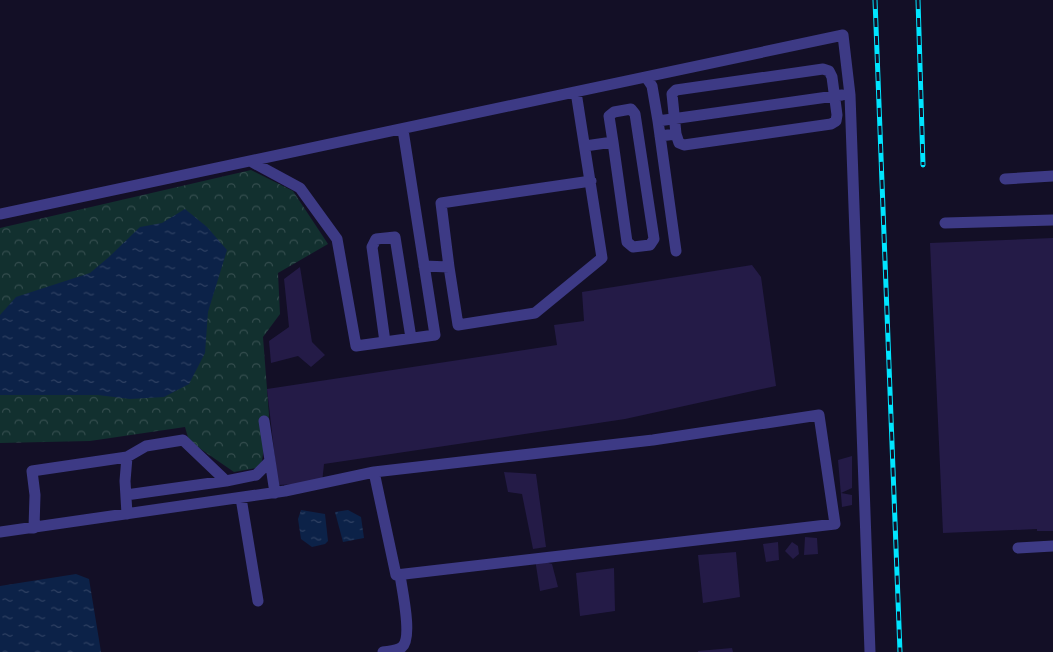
<svg xmlns="http://www.w3.org/2000/svg" width="1053" height="652" viewBox="0 0 1053 652" font-family="Karla,sans-serif">
  <style>
    .forest { fill: url(#forest-crowns) }
    .water { fill: url(#water-ripples) }
    .building { fill: #241b47 }
    .lines { fill: none; stroke-linecap: round; stroke-linejoin: round }
    .minor { stroke: #3d3a85; stroke-width: 11 }
    .rail-casing { stroke: #00e5ff; stroke-width: 5 }
    .rail { stroke: #130f26; stroke-width: 3; stroke-dasharray: 9; stroke-linecap: butt }
  </style>
  <defs>
    <pattern id="forest-crowns" width="20" height="18" patternUnits="userSpaceOnUse" patternTransform="scale(1.25)"><rect width="20" height="18" fill="#12302f"/><path d="M2 6a3 3 0 1 1 6 0M12 15a3 3 0 1 1 6 0" fill="none" stroke="#344d4e"/></pattern>
    <pattern id="water-ripples" width="26" height="14" patternUnits="userSpaceOnUse" patternTransform="scale(1.25)"><rect width="26" height="14" fill="#0c2248"/><path d="M2 4q2-2 4 0t4 0M15 11q2-2 4 0t4 0" fill="none" stroke="#2f4163"/></pattern>
  </defs>
  <rect width="100%" height="100%" fill="#130f26"/>
  <path class="forest" d="M251,170L293,191L328,244L278,273L280,314L263,337L269,415L261,467L234,472L189,441L185,427L90,441L0,443V228Z"/>
  <path class="water" d="M185,209L207,227L227,250L208,312L205,353L189,384L164,397L130,399L98,395H0V315L16,297L90,273L109,257L140,227L162,223Z
    M301,510L325,514L328,541L325,544L312,547L301,539L298,519Z
    M348,510L361,517L364,538L343,542L335,512Z
    M76,574L89,579L101,652H0V586Z"/>
  <path class="building" d="M1053,238V531H1037V529L943,533L930,243Z
    M752,265L761,277L776,386L625,419L324,464L322,483L278,485L267,389L557,345L554,325L584,321L582,292Z
    M300,267L312,342L325,355L311,367L298,356L271,363L269,341L289,327L284,279Z
    M852,456V488L841,493L852,495V505L842,507L838,460Z
    M504,472L536,474L546,547L533,549L522,494L508,492Z
    M805,537L817,538L818,554L804,555Z
    M778,542L779,560L766,562L763,544Z
    M792,542L798,546L799,554L793,559L785,551Z
    M736,552L740,597L703,603L698,555Z
    M535,559L552,564L558,587L540,591Z
    M614,568L615,611L580,616L576,573Z
    M732,648L733,652H698V651Z"/>
  <g class="lines">
    <path class="minor" d="M646,77L652,86L658,121L676,251
      M658,121L842,95
      M660,136L676,134L679,143L684,145L831,124L836,121L837,115L832,77L829,71L823,69L676,90L672,94L676,134
      M585,146L613,142L627,242L633,247L650,245L654,239L635,114L631,109L614,112L609,116L613,142
      M252,162L300,188L337,239L356,346L435,335L403,130
      M1005,179L1053,176
      M0,214L843,35L850,95L870,652
      M945,223L1053,220
      M424,266L449,267L458,325L535,313L602,258L576,92
      M449,267L441,203L591,181
      M385,342L372,247L376,239L395,237L411,338
      M264,421L275,493
      M226,481L256,475L270,461
      M126,495L226,481L183,440L146,446L127,457
      M241,498L258,601
      M34,528L35,495L32,471L127,457L125,481L127,514
      M0,532L285,491L374,472L653,440L819,415L835,524L396,575L374,472
      M1018,548L1053,546
      M383,652C389,651 398,651 402,647C413,638 402,590 400,575"/>
    <defs>
      <path id="rail" d="M875,0L900,652
        M918,0L923,165"/>
    </defs>
    <use href="#rail" class="rail-casing"/>
    <use href="#rail" class="rail"/>
  </g>
</svg>
